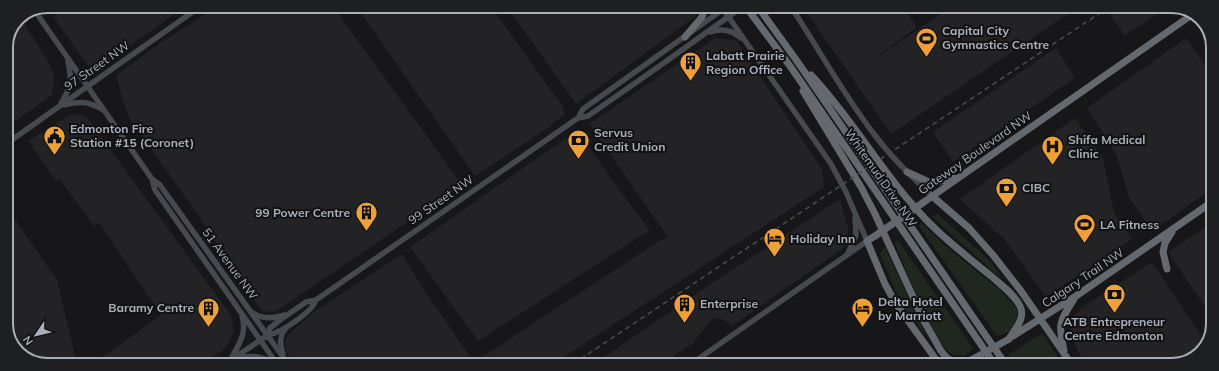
<svg xmlns="http://www.w3.org/2000/svg" width="1219" height="371" viewBox="0 0 1219 371" font-family="Mulish,sans-serif">
  <style>
    .built { fill: #232326 }
    .green { fill: #1f271f }
    .lines { fill: none; stroke-linecap: round; stroke-linejoin: round }
    .secondary { stroke: #46494e; stroke-width: 5.5 }
    .highway { stroke: #64686f; stroke-width: 7 }
    .rail { stroke: #4b4e53; stroke-width: 1.5; stroke-dasharray: 5 4; stroke-linecap: butt }
    .highway-bridge { stroke: #64686f; stroke-width: 7 }
    .labels { text-anchor: middle; stroke-width: 4; stroke-linejoin: round; paint-order: stroke }
    .poi-label { font-size: 12px; font-weight: bold; fill: #a9afb9; stroke: #121214; text-anchor: start }
    .street-label { font-size: 12px; fill: #a9afb9; stroke: #121214 }
    .rim { fill: none; stroke: #a9afb9; stroke-width: 2 }
  </style>
  <rect width="100%" height="100%" fill="#171719"/>
  <path class="built" d="M60,6H186L95,71L91,70L54,18Z
    M218,6H333L462,185L275,312L262,311L191,205L131,121L124,104L116,76L160,43Z
    M356,6L491,7L564,108V115L542,132L475,176Z
    M507,7H696L698,9L696,16L576,104Z
    M803,7H903L917,27L864,66L951,7H1078L891,134Z
    M1118,7H1166L1125,36L1109,13Z
    M20,17L49,63L55,77L52,95L6,128V47L18,18Z
    M715,38L736,40L822,169L824,187L553,364H294L286,352L285,341L289,334L314,312L402,254L426,293L474,362L667,236L589,124Z
    M1186,38L1213,76L1212,189L1152,231L1129,197L1116,154L1087,108Z
    M1056,48L1075,78L953,162L933,132Z
    M73,114L86,116L231,315L234,332L227,346L204,364H93L161,315L99,223L94,226L60,179L56,181L28,141L66,117Z
    M1075,118L1103,158L1114,212L1132,239L1096,265L1079,275L1046,297L1004,239L960,199Z
    M576,131H578L622,194L650,230L478,341L410,247Z
    M840,199L848,228V239L845,247L733,325L722,319L715,318L710,321L693,343L662,364H594L706,287Z
    M6,206L57,280L77,364H37L16,351L6,326Z
    M1211,223L1212,224V317L1168,252Z
    M1152,262L1206,343L1197,357L1172,365H1086L1078,352L1070,330L1071,319L1080,309Z"/>
  <path class="green" d="M937,213L990,261L1003,280L932,217Z
    M921,222L944,245L1000,290L1017,309V319L1011,331L997,336L919,226Z
    M898,240L973,348L965,356C961,355 954,355 950,353C934,343 903,263 894,242Z
    M885,247L927,337L901,304L880,254Z
    M1042,333L1063,365H1015L1008,355Z"/>
  <g class="lines">
    <path class="secondary" d="M791,7C819,49 843,94 874,134C891,157 911,176 932,196
      M35,11L152,179L160,185L288,364
      M710,32C723,28 731,30 741,38
      M61,103C72,86 72,81 68,61
      M64,105C79,101 89,101 103,110
      M578,118L583,109L726,7
      M6,144L201,6
      M152,179L155,190L277,364
      M848,253L856,236L855,217
      M253,313C264,320 273,318 285,315
      M268,335L270,328L280,320L306,302L316,300L578,118L588,116L661,65L742,7
      M283,354C280,344 279,336 286,328
      M232,357C240,343 247,332 242,316
      M234,358C251,356 259,354 275,364
      M225,364L268,335C281,333 312,312 316,300
      M691,364L867,241L846,192L831,164L723,9"/>
    <path class="highway" d="M721,7L723,9
      M746,7L790,66L995,365
      M758,7L797,61L1006,365
      M685,37L702,17L705,7
      M811,75C861,128 894,196 951,243C964,254 977,265 991,276C1001,285 1014,294 1020,306C1026,318 1015,329 1009,339
      M803,91L861,187L875,214L924,321L941,351L947,358L956,363H962L971,360
      M907,172L931,183L954,178
      M932,196L969,228L993,255L1021,291L1072,365
      M924,202L1193,14
      M875,236L867,241L885,284L896,304L940,365
      M1167,269L1163,252L1165,243L1172,232
      M1013,336L1076,296L1212,202
      M1064,351C1058,324 1059,322 1074,299"/>
    <path class="rail" d="M573,364L1109,7"/>
    <path class="highway-bridge" d="M875,236L924,202
      M971,360L1009,339"/>
  </g>
  <defs>
    <symbol id="stadium-pin" viewBox="-11 -11 22 30"><path d="M0 17L-7.5 6A9.5 9.5 0 1 1 7.5 6Z" fill="#efa138" stroke="#121214"/><path d="M0-5a6.5 5 0 1 0 0 10a6.5 5 0 1 0 0-10ZM-3.5-1.8h7v3.6h-7Z" fill="#111"/></symbol>
    <symbol id="building-pin" viewBox="-11 -11 22 30"><path d="M0 17L-7.5 6A9.5 9.5 0 1 1 7.5 6Z" fill="#efa138" stroke="#121214"/><path d="M-4-6H4V6H1V3H-1V6H-4ZM-2.5-4.3h1.7v1.8h-1.7ZM.8-4.3h1.7v1.8H.8ZM-2.5-1h1.7V.8h-1.7ZM.8-1h1.7V.8H.8Z" fill="#111"/></symbol>
    <symbol id="civic-pin" viewBox="-11 -11 22 30"><path d="M0 17L-7.5 6A9.5 9.5 0 1 1 7.5 6Z" fill="#efa138" stroke="#121214"/><path d="M-.6-6.5H3V-4.5H.6V-3L4-1V1h2V6H-6V1h2V-1L-.6-3ZM-1.2 2.5V6h2.4V2.5Z" fill="#111"/></symbol>
    <symbol id="bank-pin" viewBox="-11 -11 22 30"><path d="M0 17L-7.5 6A9.5 9.5 0 1 1 7.5 6Z" fill="#efa138" stroke="#121214"/><path d="M-6-4H6V4H-6ZM0-2.3a2.3 2.3 0 1 0 0 4.6a2.3 2.3 0 1 0 0-4.6Z" fill="#111"/></symbol>
    <symbol id="hospital-pin" viewBox="-11 -11 22 30"><path d="M0 17L-7.5 6A9.5 9.5 0 1 1 7.5 6Z" fill="#efa138" stroke="#121214"/><path d="M-5-5h3v3.5h4V-5h3V5h-3V1.5h-4V5h-3Z" fill="#111"/></symbol>
    <symbol id="hotel-pin" viewBox="-11 -11 22 30"><path d="M0 17L-7.5 6A9.5 9.5 0 1 1 7.5 6Z" fill="#efa138" stroke="#121214"/><path d="M-6-4.5h1.5V1H6V5H4.5V3h-9V5H-6ZM-4 0a1.8 1.8 0 1 1 3.6 0ZM.5 0V-2.5h3Q6-2.5 6 0Z" fill="#111"/></symbol>
  </defs>
  <g fill-rule="evenodd">
    <use href="#stadium-pin" x="914" y="26" width="25" height="34"/>
    <use href="#building-pin" x="678" y="50" width="25" height="34"/>
    <use href="#civic-pin" x="42" y="124" width="25" height="34"/>
    <use href="#bank-pin" x="566" y="128" width="25" height="34"/>
    <use href="#hospital-pin" x="1040" y="134" width="25" height="34"/>
    <use href="#bank-pin" x="994" y="176" width="25" height="34"/>
    <use href="#building-pin" x="354" y="200" width="25" height="34"/>
    <use href="#stadium-pin" x="1072" y="212" width="25" height="34"/>
    <use href="#hotel-pin" x="762" y="226" width="25" height="34"/>
    <use href="#bank-pin" x="1102" y="282" width="25" height="34"/>
    <use href="#building-pin" x="672" y="292" width="25" height="34"/>
    <use href="#building-pin" x="196" y="296" width="25" height="34"/>
    <use href="#hotel-pin" x="850" y="296" width="25" height="34"/>
  </g>
  <g class="labels">
    <g class="poi-label">
      <text x="942" y="35">Capital City<tspan x="942" dy="14">Gymnastics Centre</tspan></text>
      <text x="706" y="60">Labatt Prairie<tspan x="706" dy="14">Region Office</tspan></text>
      <text x="70" y="133">Edmonton Fire<tspan x="70" dy="14">Station #15 (Coronet)</tspan></text>
      <text x="594" y="137">Servus<tspan x="594" dy="14">Credit Union</tspan></text>
      <text x="1068" y="144">Shifa Medical<tspan x="1068" dy="14">Clinic</tspan></text>
      <text x="1022" y="192">CIBC</text>
      <text x="350" y="217" text-anchor="end">99 Power Centre</text>
      <text x="1100" y="229">LA Fitness</text>
      <text x="790" y="243">Holiday Inn</text>
      <text x="878" y="306">Delta Hotel<tspan x="878" dy="14">by Marriott</tspan></text>
      <text x="700" y="308">Enterprise</text>
      <text x="194" y="312" text-anchor="end">Baramy Centre</text>
      <text x="1114" y="326" text-anchor="middle">ATB Entrepreneur<tspan x="1114" dy="14">Centre Edmonton</tspan></text>
    </g>
    <g class="street-label">
      <text transform="translate(97 66) rotate(-35)" y="4">97 Street NW</text>
      <text transform="translate(975 153) rotate(-35)" y="4">Gateway Boulevard NW</text>
      <text transform="translate(881 178) rotate(55)" y="4">Whitemud Drive NW</text>
      <text transform="translate(441 200) rotate(-35)" y="4">99 Street NW</text>
      <text transform="translate(230 264) rotate(54)" y="4">51 Avenue NW</text>
      <text transform="translate(1083 278) rotate(-34)" y="4">Calgary Trail NW</text>
    </g>
  </g>
  <path d="M0 0H1219V371H0ZM47 13H1172A34 34 0 0 1 1206 47V324A34 34 0 0 1 1172 358H47A34 34 0 0 1 13 324V47A34 34 0 0 1 47 13Z" fill="#1e1f21" fill-rule="evenodd"/>
  <path class="rim" d="M47 13H1172A34 34 0 0 1 1206 47V324A34 34 0 0 1 1172 358H47A34 34 0 0 1 13 324V47A34 34 0 0 1 47 13Z"/>
  <g transform="translate(36 335) rotate(235)" stroke="#121214" stroke-width="3" paint-order="stroke">
  <path d="M0-3L7 15L0 10L-7 15Z" fill="#a9afb9"/>
  <text y="-6" font-size="11" font-weight="bold" text-anchor="middle" fill="#a9afb9">N</text>
  </g>
</svg>
